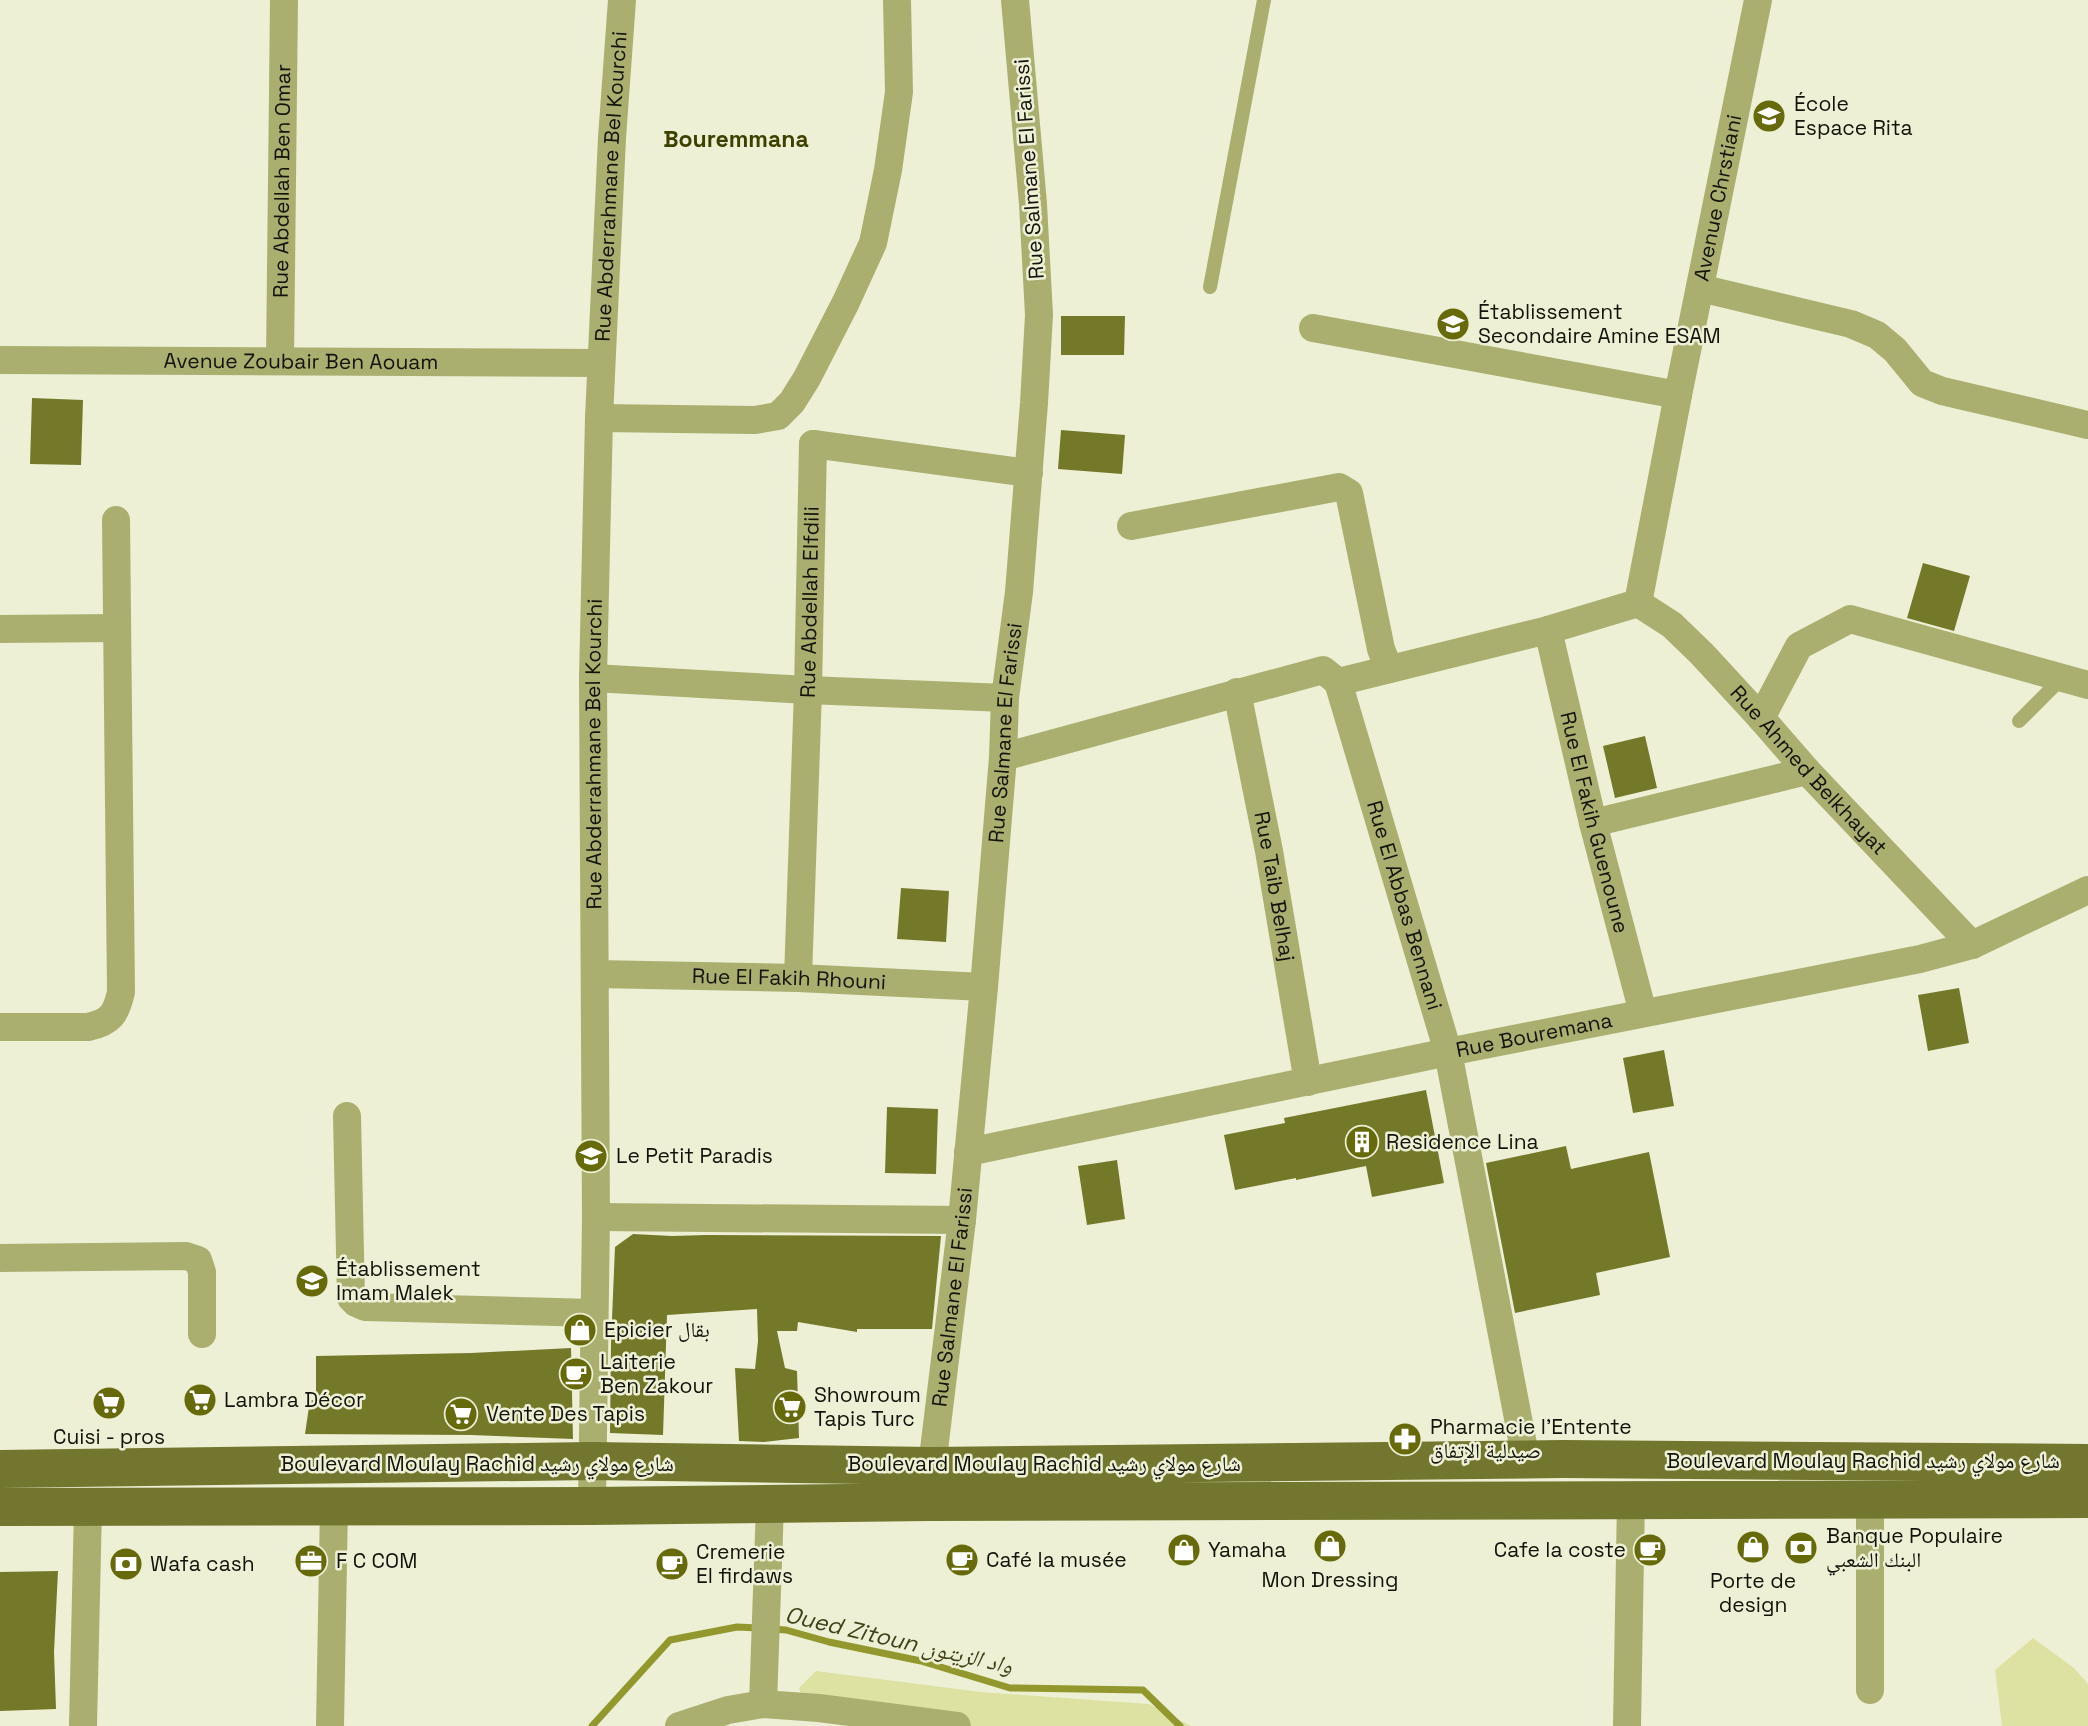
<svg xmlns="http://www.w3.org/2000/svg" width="2088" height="1726" viewBox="0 0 2088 1726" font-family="'Space Grotesk','Noto Naskh Arabic',sans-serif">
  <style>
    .green { fill: #dde2a2 }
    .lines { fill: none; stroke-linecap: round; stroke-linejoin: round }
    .stream { stroke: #93982e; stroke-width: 7 }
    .building { fill: #747829 }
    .service { stroke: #aaaf70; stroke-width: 14 }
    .minor { stroke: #aaaf70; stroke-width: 28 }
    .primary { stroke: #72762e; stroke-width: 38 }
    .labels { text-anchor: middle; stroke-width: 5; stroke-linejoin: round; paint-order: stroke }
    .poi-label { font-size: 21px; fill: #12130a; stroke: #edf0d5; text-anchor: start }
    .street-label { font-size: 21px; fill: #12130a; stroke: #edf0d5 }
    .neighbourhood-label { font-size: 23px; font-weight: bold; fill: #3e4000; stroke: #edf0d5 }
    .water-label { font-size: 23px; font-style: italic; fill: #3f4116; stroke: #edf0d5 }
  </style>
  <rect width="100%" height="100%" fill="#edf0d5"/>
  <path class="green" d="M2033,1638L2074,1668L2088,1684V1726H2002L1995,1670Z
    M816,1671L981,1692L1149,1704L1191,1726H933L803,1702L799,1688Z"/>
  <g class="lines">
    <path class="stream" d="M770,1629L786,1630L829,1642L921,1661L1010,1688L1143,1690L1180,1726
      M592,1726L670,1640L737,1627L758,1628"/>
  </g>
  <path class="building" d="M1061,316H1125L1124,355H1061Z
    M32,398L83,400L81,465L30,464Z
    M1061,430L1125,435L1122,474L1058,469Z
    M1923,563L1970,576L1954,631L1907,618Z
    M1645,736L1657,788L1615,798L1603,746Z
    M901,888L949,891L946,942L897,939Z
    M1959,988L1969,1043L1928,1051L1918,995Z
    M1664,1050L1674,1106L1633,1113L1623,1058Z
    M1426,1090L1444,1183L1372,1197L1366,1166L1296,1180V1178L1235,1190L1224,1135L1285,1123L1284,1118Z
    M887,1107L938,1109L936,1174L885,1173Z
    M1566,1146L1571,1169L1649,1152L1670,1257L1596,1273L1600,1295L1515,1313L1486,1163Z
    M1117,1160L1125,1219L1087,1225L1078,1166Z
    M633,1234L672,1236L706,1235L941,1236L932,1329H857V1332L798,1322L797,1331H777L785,1368L797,1371L799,1438L764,1442L739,1441L735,1368L755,1369L758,1341L757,1309L667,1315L663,1435L610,1433L611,1343L615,1247Z
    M571,1348L573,1439L471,1435L305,1434L310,1400H316V1356L471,1353Z
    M58,1571L54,1652L56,1709L0,1711V1572Z"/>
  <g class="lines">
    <path class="service" d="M1210,287L1264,0
      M2019,721L2062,678"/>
    <g class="minor">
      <path d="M1700,288L1851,324L1877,335L1895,350L1922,383L1942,391L2088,425"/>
      <path d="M1313,328L1678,395"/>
      <path id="s1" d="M0,360L601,363"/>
      <path id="s2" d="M280,361L284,0"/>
      <path d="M599,418L755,420L778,416L792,402L807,378L846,302L873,243L888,170L899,92L897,0"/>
      <path d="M813,444L1029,473"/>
      <path d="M1131,526L1339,487L1349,493L1381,649L1389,669"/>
      <path id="s3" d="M1638,603L1678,395L1758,0"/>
      <path id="s4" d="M1638,603L1672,625L1702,654L1761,718L1807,771L1972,945"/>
      <path d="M0,629L116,628"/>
      <path id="s5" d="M1548,630L1593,823L1643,1013"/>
      <path d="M593,678L808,690L1005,698"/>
      <path id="s6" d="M1338,682L1448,1052L1526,1460"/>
      <path id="s7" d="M1237,692L1269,851L1308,1082"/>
      <path d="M1761,718L1799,646L1850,619L2088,685"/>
      <path d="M1003,757L1323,670L1338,682L1548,630L1638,603"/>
      <path d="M1593,823L1807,771"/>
      <path id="s8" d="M595,974L798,978L984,987"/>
      <path id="s9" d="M798,978L808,690L813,444"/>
      <path d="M0,1027H88C111,1022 116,1014 121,992L116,520"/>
      <path d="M347,1116L351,1298L356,1303L365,1307L594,1313"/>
      <path id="s10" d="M968,1152L1448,1052L1920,959L1972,945L2088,890"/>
      <path d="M596,1217L962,1220"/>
      <path d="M0,1258L186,1256L198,1260L202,1272V1334"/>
      <path id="s11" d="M932,1466L962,1220L984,987L1003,757L1005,698L1019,592L1034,403L1039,315L1033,204L1015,0"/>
      <path d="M1870,1500V1690"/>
      <path id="s12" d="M592,1506L596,1217L593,678L599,418L612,138L622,0"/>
      <path d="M763,1704L770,1505"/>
      <path d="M83,1726L88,1508"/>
      <path d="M330,1726L334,1506"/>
      <path d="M679,1726L728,1710L763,1704L819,1708L957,1726"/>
      <path d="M1627,1726L1631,1499"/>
    </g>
    <path class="primary" d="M0,1469L592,1461L932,1466L1563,1459L2088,1463
      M0,1507L592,1506L929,1502L2088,1499"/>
  </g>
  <defs>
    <symbol id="school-disc" viewBox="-11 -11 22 22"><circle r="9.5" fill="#676a0a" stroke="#edf0d5"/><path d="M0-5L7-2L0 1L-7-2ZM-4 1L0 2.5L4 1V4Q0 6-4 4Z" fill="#fff"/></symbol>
    <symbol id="building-disc" viewBox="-11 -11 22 22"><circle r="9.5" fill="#676a0a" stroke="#edf0d5"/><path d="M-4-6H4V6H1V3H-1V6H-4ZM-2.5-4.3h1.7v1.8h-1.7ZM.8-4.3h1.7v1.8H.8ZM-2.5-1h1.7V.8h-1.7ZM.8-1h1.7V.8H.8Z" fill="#fff"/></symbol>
    <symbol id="shop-disc" viewBox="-11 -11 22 22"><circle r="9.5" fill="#676a0a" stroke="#edf0d5"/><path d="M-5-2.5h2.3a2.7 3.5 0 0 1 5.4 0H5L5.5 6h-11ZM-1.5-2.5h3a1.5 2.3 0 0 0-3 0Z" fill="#fff"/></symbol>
    <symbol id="cafe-disc" viewBox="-11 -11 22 22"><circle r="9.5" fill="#676a0a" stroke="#edf0d5"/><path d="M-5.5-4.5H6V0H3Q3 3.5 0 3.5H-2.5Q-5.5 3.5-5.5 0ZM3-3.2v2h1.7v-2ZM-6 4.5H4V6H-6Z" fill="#fff"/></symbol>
    <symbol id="supermarket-disc" viewBox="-11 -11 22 22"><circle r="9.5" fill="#676a0a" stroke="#edf0d5"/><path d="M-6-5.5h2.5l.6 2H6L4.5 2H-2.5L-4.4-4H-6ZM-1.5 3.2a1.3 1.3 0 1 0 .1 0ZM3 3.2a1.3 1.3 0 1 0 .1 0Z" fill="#fff"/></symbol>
    <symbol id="pharmacy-disc" viewBox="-11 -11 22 22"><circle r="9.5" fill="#676a0a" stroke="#edf0d5"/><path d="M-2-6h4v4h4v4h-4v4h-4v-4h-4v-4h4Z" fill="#fff"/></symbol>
    <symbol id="bank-disc" viewBox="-11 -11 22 22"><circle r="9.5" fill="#676a0a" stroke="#edf0d5"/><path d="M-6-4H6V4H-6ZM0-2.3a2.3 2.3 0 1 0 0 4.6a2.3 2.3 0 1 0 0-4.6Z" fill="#fff"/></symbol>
    <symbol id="office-disc" viewBox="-11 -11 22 22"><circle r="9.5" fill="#676a0a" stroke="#edf0d5"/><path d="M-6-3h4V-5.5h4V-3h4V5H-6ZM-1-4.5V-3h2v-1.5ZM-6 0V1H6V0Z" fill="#fff"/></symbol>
  </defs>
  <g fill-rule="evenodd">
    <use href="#school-disc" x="1750" y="97" width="38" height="38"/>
    <use href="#school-disc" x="1434" y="305" width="38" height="38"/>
    <use href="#building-disc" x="1343" y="1123" width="38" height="38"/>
    <use href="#school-disc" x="572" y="1137" width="38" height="38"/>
    <use href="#school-disc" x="293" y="1262" width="38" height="38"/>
    <use href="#shop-disc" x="561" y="1311" width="38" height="38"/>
    <use href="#cafe-disc" x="557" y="1355" width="38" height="38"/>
    <use href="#supermarket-disc" x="181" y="1381" width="38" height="38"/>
    <use href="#supermarket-disc" x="90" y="1384" width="38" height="38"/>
    <use href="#supermarket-disc" x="771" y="1388" width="38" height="38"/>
    <use href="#supermarket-disc" x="442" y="1395" width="38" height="38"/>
    <use href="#pharmacy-disc" x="1386" y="1420" width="38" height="38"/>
    <use href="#shop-disc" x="1311" y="1527" width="38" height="38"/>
    <use href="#shop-disc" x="1734" y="1528" width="38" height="38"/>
    <use href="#bank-disc" x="1782" y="1529" width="38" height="38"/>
    <use href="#shop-disc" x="1165" y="1531" width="38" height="38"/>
    <use href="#cafe-disc" x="1631" y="1531" width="38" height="38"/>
    <use href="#cafe-disc" x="943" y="1541" width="38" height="38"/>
    <use href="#office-disc" x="292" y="1542" width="38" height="38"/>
    <use href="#bank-disc" x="107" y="1545" width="38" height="38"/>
    <use href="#cafe-disc" x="653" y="1545" width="38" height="38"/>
  </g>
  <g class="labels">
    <g class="poi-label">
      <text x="1794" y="111">École<tspan x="1794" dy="24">Espace Rita</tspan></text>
      <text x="1478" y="319">Établissement<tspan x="1478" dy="24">Secondaire Amine ESAM</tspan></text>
      <text x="1386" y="1149">Residence Lina</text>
      <text x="616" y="1163">Le Petit Paradis</text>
      <text x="336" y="1276">Établissement<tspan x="336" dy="24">Imam Malek</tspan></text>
      <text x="604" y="1337">Epicier بقال</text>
      <text x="600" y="1369">Laiterie<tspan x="600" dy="24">Ben Zakour</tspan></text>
      <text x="814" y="1402">Showroum<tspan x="814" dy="24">Tapis Turc</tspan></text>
      <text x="224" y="1407">Lambra Décor</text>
      <text x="486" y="1421">Vente Des Tapis</text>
      <text x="1430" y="1434">Pharmacie l'Entente<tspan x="1430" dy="24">صيدلية الإتفاق</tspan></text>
      <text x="109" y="1444" text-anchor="middle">Cuisi - pros</text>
      <text x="1826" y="1543">Banque Populaire<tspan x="1826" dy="24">البنك الشعبي</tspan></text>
      <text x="1208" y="1557">Yamaha</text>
      <text x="1626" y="1557" text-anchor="end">Cafe la coste</text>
      <text x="696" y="1559">Cremerie<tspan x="696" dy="24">El firdaws</tspan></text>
      <text x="986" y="1567">Café la musée</text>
      <text x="336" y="1568">F C COM</text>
      <text x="150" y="1571">Wafa cash</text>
      <text x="1330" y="1587" text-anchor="middle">Mon Dressing</text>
      <text x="1753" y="1588" text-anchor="middle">Porte de<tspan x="1753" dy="24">design</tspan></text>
    </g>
    <g class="street-label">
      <text transform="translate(1029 169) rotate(-94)" y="7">Rue Salmane El Farissi</text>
      <text dy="7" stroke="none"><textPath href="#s2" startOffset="180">Rue Abdellah Ben Omar</textPath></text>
      <text dy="7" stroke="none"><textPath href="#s12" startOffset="1320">Rue Abderrahmane Bel Kourchi</textPath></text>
      <text dy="7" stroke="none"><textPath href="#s3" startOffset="413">Avenue Chrstiani</textPath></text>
      <text dy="7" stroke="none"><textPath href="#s1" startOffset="301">Avenue Zoubair Ben Aouam</textPath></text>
      <text dy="7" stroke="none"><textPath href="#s9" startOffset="376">Rue Abdellah Elfdili</textPath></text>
      <text dy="7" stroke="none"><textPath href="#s11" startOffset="737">Rue Salmane El Farissi</textPath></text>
      <text dy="7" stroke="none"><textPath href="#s12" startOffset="752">Rue Abderrahmane Bel Kourchi</textPath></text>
      <text dy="7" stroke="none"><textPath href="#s4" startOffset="240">Rue Ahmed Belkhayat</textPath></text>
      <text dy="7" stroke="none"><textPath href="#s5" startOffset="198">Rue El Fakih Guenoune</textPath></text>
      <text dy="7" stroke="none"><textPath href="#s7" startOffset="198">Rue Taib Belhaj</textPath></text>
      <text dy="7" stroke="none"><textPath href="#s6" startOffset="233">Rue El Abbas Bennani</textPath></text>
      <text dy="7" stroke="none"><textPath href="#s8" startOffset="194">Rue El Fakih Rhouni</textPath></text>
      <text dy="7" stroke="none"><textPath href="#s10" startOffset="578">Rue Bouremana</textPath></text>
      <text dy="7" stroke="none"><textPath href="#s11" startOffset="170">Rue Salmane El Farissi</textPath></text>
      <text x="1863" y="1468">Boulevard Moulay Rachid شارع مولاي رشيد</text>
      <text x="477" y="1471">Boulevard Moulay Rachid شارع مولاي رشيد</text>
      <text x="1044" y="1471">Boulevard Moulay Rachid شارع مولاي رشيد</text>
    </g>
    <g class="neighbourhood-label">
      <text x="736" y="147">Bouremmana</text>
    </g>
    <g class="water-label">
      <text transform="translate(899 1640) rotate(13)" y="8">Oued Zitoun واد الزيتون</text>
    </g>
  </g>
</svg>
